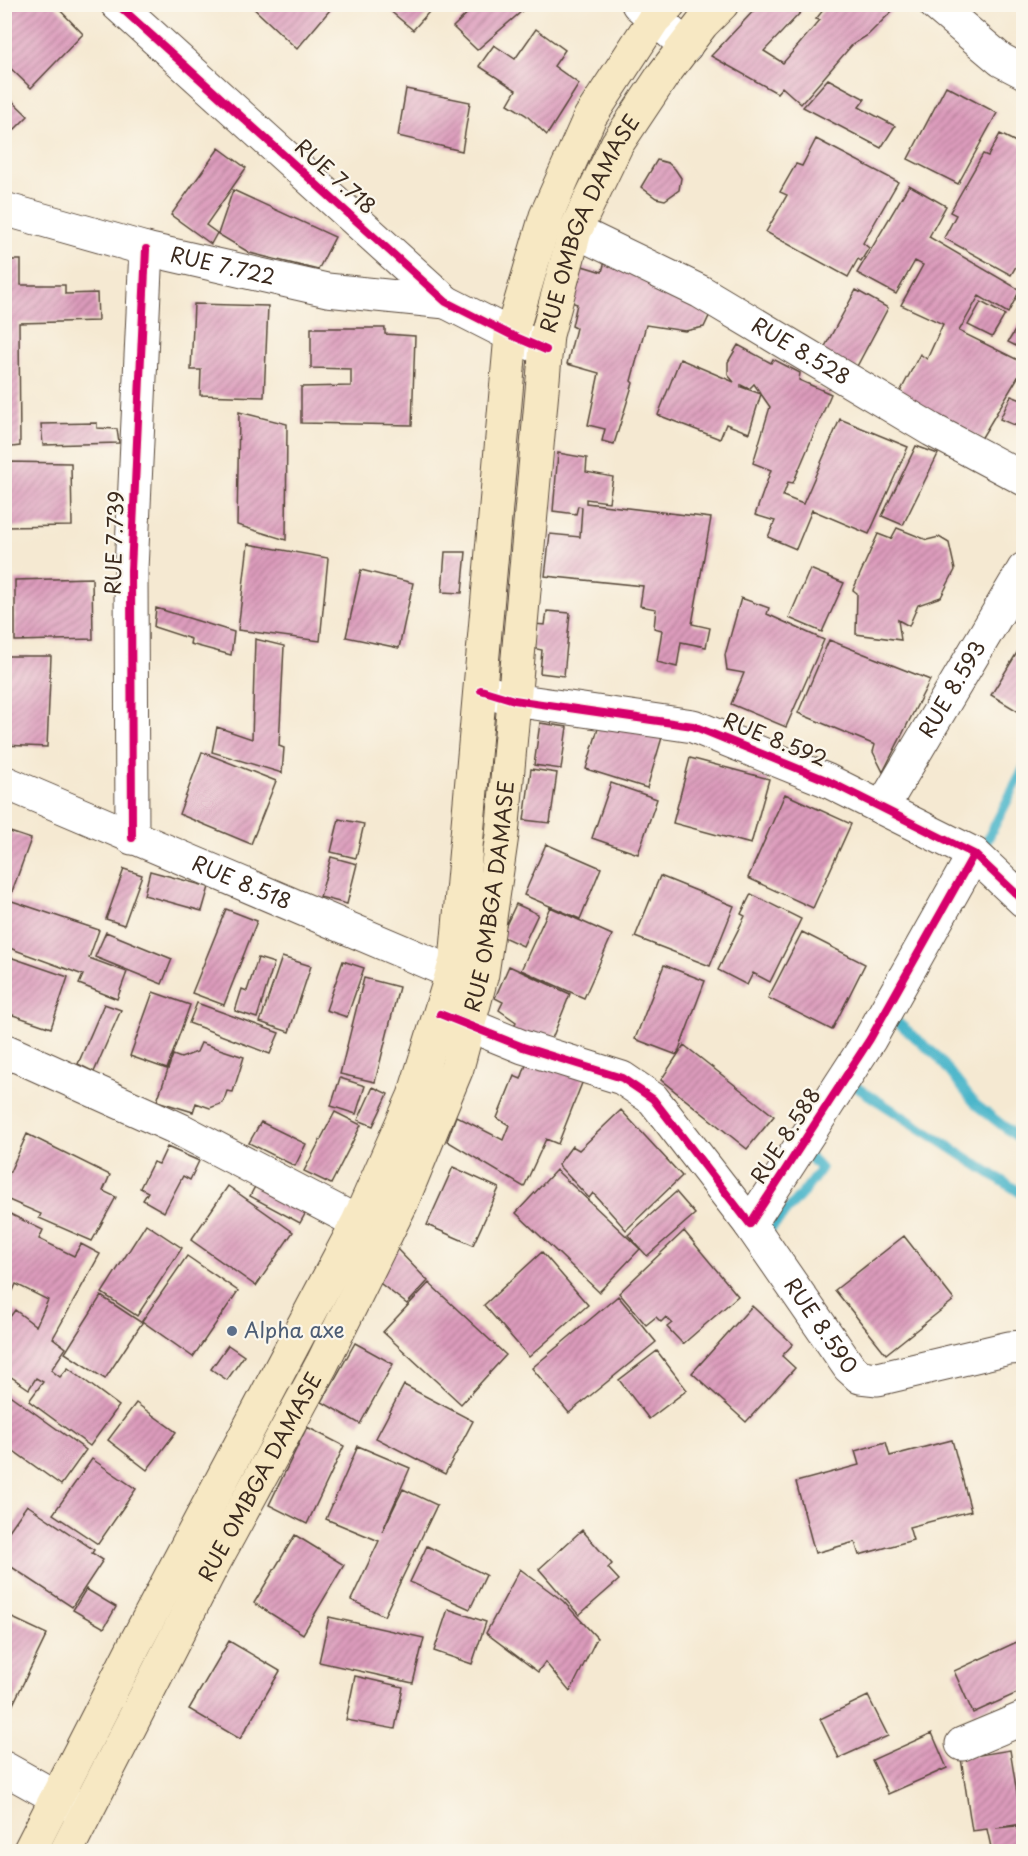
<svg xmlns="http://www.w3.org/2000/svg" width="1028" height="1856" viewBox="0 0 1028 1856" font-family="'Playpen Sans',sans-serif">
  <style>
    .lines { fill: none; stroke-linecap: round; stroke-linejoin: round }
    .stream { stroke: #4cb6ca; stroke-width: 10 }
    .building { fill: url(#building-hatch) }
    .street-casing { stroke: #574739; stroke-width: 35 }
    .secondary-casing { stroke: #574739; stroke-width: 35 }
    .street { stroke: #fff; stroke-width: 33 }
    .secondary { stroke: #f7e8c3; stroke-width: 33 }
    .cycleway-casing { stroke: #fbf7ec; stroke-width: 11 }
    .cycleway { stroke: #d6006c; stroke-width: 8 }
    .service-dot { fill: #5c6f8a; stroke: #fbf7ec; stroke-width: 2 }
    .labels { text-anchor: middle; stroke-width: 4.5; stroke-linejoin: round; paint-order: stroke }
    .street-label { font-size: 21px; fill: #3b2a1e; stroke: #fbf7ec }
    .service-label { font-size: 21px; fill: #4e5e75; stroke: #fbf7ec; text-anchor: start }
  </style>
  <defs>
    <pattern id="building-hatch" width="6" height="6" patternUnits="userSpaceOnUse" patternTransform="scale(1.5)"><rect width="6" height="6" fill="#dc9bbc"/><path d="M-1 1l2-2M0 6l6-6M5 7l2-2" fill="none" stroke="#b47f98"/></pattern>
  </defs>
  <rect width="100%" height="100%" fill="#fbf7ec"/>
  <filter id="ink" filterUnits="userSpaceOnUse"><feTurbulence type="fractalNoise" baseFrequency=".0167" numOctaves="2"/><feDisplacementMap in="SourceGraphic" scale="12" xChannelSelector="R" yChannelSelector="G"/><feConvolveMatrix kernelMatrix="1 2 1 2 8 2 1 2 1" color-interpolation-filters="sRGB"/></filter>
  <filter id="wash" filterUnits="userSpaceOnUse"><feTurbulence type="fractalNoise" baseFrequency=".008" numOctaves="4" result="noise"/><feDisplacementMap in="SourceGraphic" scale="24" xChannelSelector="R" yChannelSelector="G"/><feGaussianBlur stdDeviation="1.35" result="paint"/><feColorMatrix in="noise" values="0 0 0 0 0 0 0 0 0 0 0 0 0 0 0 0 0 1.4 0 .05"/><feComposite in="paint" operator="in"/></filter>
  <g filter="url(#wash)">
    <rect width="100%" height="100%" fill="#f5e9d2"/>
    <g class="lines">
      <path class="stream" d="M980,854L1024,768
        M889,1015L937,1056L976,1105L1024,1142
        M847,1081L1024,1195
        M766,1234L802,1194L821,1169L803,1149"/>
    </g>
    <g id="blocks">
      <path class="building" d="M4,4H54L83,34L31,88L4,62Z
        M249,4H335L297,49Z
        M382,4H436L413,30Z
        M760,4H790L802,11L764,51L783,63L820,20L816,19L828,4H886L893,10L868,35L852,45L801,104L782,87L777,93L711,56Z
        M476,5H516L522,11L477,50L453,27Z
        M536,29L565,50L554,66L579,84L547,135L526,115L508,104L516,90L479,66L494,45L515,59Z
        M828,79L865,99L859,107L895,126L881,148L803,107Z
        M946,86L997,113L958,184L908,159Z
        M406,89L470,102L462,151L398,136Z
        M4,93L28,116L11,133L4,127Z
        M1000,134L1024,146V253L1011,275L944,238L956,215L950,212L983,154L988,156Z
        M816,139L898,182L863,243L869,248L861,261L858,259L848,277L766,232L787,195L780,192L796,164L802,166Z
        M219,148L246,168L206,225L217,233L211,244L171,215Z
        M657,160L668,163L675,169L681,178L679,190L665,200L656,198L641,187Z
        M909,185L946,206L929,237L1020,290L1008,313L979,296L959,331L1024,363V367L981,439L898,396L920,354L927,359L943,324L901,305L923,265L915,261L896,294L857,273Z
        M233,190L335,237L318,270L250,253L218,234Z
        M4,260H21V285H65V294L97,293L98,321L19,323L20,446L4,448Z
        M605,261L711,312L704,327L685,331L646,325L631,381L633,383L614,444L602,441L605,429L588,425L599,373L567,364L576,328L572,326L577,304L568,301L579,265L602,272Z
        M856,290L888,308L855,370L822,352Z
        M981,302L1005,315L992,337L968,325Z
        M194,304L268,306L264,397L200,395L201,370H191Z
        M1024,316V350L1008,342Z
        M311,328H385V334L415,336L412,425L301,423V387L351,386V369L311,368Z
        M738,345L771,363L773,359L800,373L799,380L831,394L793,483L788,482L783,496L803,504L840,419L908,447L869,534L812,510L796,549L768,537L775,521L755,515L771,470L753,463L770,407L754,384L749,389L741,385V387L761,394L749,433L726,424L720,439L658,415L680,359L734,382L728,375V362Z
        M1011,396L1024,401V429L1000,419Z
        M239,412L287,424L286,540L237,525Z
        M97,423V428L117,429L119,443L43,445L41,424Z
        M916,446L938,454L903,525L882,516Z
        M558,453L587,458L586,472L613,477L609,502L586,499V503L711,518L692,624L710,628L706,647L681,642L677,667L657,662L662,630L654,628L656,609L640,606L643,586L545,576L550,534L580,537L582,507L578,506L576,514L553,511Z
        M4,462L71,463L72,526L4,527Z
        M897,528L927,540L939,537L949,543L955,570L941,597L918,605L909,626L898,620L901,640L856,634L857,593L853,590L878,534L891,539Z
        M248,544L328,558L320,641L238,630Z
        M445,552H466L462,593L442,592Z
        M810,569L844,583L822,632L789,618Z
        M361,570L413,583L399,648L346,637Z
        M92,578L93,639L15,641V580Z
        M741,598L769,608L767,614L824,640L786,727L731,704L744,673L727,670L725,655Z
        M156,608L234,632L231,655L190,644L191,639L154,627Z
        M547,611L570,613L564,676L540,673L542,650L532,648L534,624L545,625Z
        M255,639L284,646L279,746L284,748L282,773L212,752L217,727L252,739Z
        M829,640L930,680L883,772L873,752L875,745L798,713Z
        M1018,651L1024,654V715L991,695Z
        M4,656H51L47,747L4,745Z
        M602,715L663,734L647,788L586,769Z
        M540,723L567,727L561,769L534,765Z
        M202,752L276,781L251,844L179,814Z
        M690,758L769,779L751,844L673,823Z
        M531,769L557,773L550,823L524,820Z
        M611,783L657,799L638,854L592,838Z
        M785,794L851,824L813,908L748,878Z
        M339,819L364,824L356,858L331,852Z
        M4,830L31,839L9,900L99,930L89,958L127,972L117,999L79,984L83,975L4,946L6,919L4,918Z
        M546,844L601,868L580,919L524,895Z
        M331,857L357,864L347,904L320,897Z
        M124,869L142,875L124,925L106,919Z
        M150,871L209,887L202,911L144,895Z
        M660,876L734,906L710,966L635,937Z
        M751,894L801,919L770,982L753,973L747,985L718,970L745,916L741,914Z
        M516,904L538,914L523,946L501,936Z
        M550,907L612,935L584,998L521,970Z
        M226,909L257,921L224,1005L192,993Z
        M106,932L172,959L162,984L95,957Z
        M802,932L865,964L832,1030L768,998Z
        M4,955L68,977L51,1028L4,1012Z
        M282,957L311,966L289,1032L260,1022Z
        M258,958L274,963L257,1018L235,1011L242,989L247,991Z
        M343,961L364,968L347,1017L326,1010Z
        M664,965L705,981L677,1055L635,1039Z
        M509,966L570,994L549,1046L512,1032L516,1022L499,1010L503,1002L495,998Z
        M364,978L399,987L375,1082L340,1074Z
        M153,992L190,1005L167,1069L130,1056Z
        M197,1003L279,1033L270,1054L189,1023Z
        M104,1004L121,1010L94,1072L78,1064Z
        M201,1043L244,1057L233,1092L227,1091L223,1103L210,1108L196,1103L193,1112L157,1101L173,1055L181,1058L197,1052Z
        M684,1045L774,1116L747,1149L661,1080Z
        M527,1062L584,1078L558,1144L546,1139L524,1187L447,1141L456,1116L503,1140L509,1125L497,1118L514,1076L521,1079Z
        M340,1078L365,1086L356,1114L331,1106Z
        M373,1087L388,1094L373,1126L358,1120Z
        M621,1110L682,1176L626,1230L593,1193L589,1198L558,1165L572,1146L579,1150Z
        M335,1112L361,1125L331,1184L304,1171Z
        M261,1122L306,1144L295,1166L249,1143Z
        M27,1134L110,1175L103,1191L116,1197L92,1241L39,1218L41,1214L4,1198V1185Z
        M167,1147L199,1161L190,1180L183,1176L164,1212L143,1200L148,1192L140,1188L153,1162L159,1164Z
        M453,1167L499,1188L473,1245L427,1225Z
        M556,1170L640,1249L599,1292L516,1213Z
        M260,1177L310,1205L300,1223L250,1196Z
        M228,1186L293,1232L256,1286L191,1240Z
        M676,1192L695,1214L647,1256L628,1235Z
        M4,1211L43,1230L39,1239L74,1256L81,1244L100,1254L53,1338L66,1348L51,1370L60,1377L68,1368L119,1406L90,1446L29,1401L43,1382L36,1378L29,1389L4,1372V1325L15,1310L36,1326L48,1300L16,1284L13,1291L4,1286Z
        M146,1224L182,1248L137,1316L102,1293Z
        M684,1231L738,1296L683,1344L667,1327L672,1323L666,1317L661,1322L656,1317L646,1325L619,1293Z
        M904,1236L954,1300L886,1354L835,1290Z
        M396,1248L428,1281L407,1304L376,1280Z
        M542,1252L588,1305L529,1357L484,1305Z
        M187,1256L238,1291L193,1357L142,1321Z
        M429,1283L506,1355L461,1404L383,1332Z
        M101,1296L142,1323L105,1379L65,1353Z
        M618,1296L656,1342L569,1413L532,1368Z
        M752,1306L793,1344L782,1356L795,1368L746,1422L692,1373Z
        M355,1343L393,1364L360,1424L322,1402Z
        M228,1345L244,1356L227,1380L211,1369Z
        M657,1351L687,1390L649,1419L619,1380Z
        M404,1385L473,1421L445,1474L376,1438Z
        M4,1391L86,1450L61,1485L4,1444Z
        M136,1403L176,1432L147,1470L108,1440Z
        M307,1427L344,1446L307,1524L269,1505Z
        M952,1440L971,1511L909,1527L913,1540L859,1555L855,1542L815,1553L796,1482L859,1465L855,1451L886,1442L890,1456Z
        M358,1446L410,1468L382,1532L403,1489L437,1505L384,1616L351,1600L379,1541L326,1519Z
        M92,1459L136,1489L98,1544L53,1514Z
        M27,1505L94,1550L92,1553L103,1560L72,1607L4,1562V1538Z
        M582,1530L612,1564L608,1568L619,1580L579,1615L539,1569Z
        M295,1535L344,1565L303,1634L254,1603Z
        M427,1546L486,1575L470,1609L410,1582Z
        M520,1569L563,1601L597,1638L570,1692L545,1662L538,1672L486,1633Z
        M86,1589L116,1607L104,1628L73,1610Z
        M448,1609L486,1622L472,1664L434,1651Z
        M4,1614L47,1634L4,1723Z
        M329,1617L424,1638L413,1683L319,1662Z
        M1021,1640L1024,1644V1690L973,1713L954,1671Z
        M229,1641L280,1671L240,1739L189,1709Z
        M355,1676L403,1687L395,1729L346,1720Z
        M868,1696L888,1736L839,1758L820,1719Z
        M932,1733L947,1768L888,1794L872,1760Z
        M1010,1750L1022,1824L996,1828L1016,1826L1024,1844V1852H992L987,1829L972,1831L961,1758Z"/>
    </g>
  </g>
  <g filter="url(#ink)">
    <use href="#blocks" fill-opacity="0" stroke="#574739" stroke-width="1.5"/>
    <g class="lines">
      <defs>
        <g id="street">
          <path d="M117,4L446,302L511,335L546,350"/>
          <path d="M638,4L686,46"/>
          <path d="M935,4L1001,60L1024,72"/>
          <path id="s1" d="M4,209L146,249L327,290L446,302"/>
          <path id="s2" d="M575,231L701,292L932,430L1024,479"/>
          <path d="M481,690L514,700L693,726L826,780L974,854L1024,901"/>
          <path id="s3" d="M4,782L453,973L479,980"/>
          <path id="s4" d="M882,808L1024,569"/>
          <path d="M132,838L131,570L146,249"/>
          <path d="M442,1014L523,1047L622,1078L653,1099L750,1224L870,1039L974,854"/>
          <path d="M4,1050L181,1130L384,1236"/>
          <path id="s5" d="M750,1224L849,1367L860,1377L878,1379L1009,1348L1024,1347"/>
          <path d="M962,1744L1024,1718"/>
          <path d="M4,1768L81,1811"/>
        </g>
        <g id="secondary">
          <path d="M29,1852L135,1644L358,1222L414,1096L456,961L511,335L546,216L590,117L654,19L669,4"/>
          <path id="s6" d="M66,1852L210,1570L322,1364L401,1204L457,1068L482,974L502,835L547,335L575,231L617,144L663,75L702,24L722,4"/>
        </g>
      </defs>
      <use href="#street" class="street-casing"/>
      <use href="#secondary" class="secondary-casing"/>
      <use href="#street" class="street"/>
      <use href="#secondary" class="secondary"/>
      <defs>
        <path id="cycleway" d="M117,4L446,302L511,335L546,350
          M481,690L514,700L693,726L826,780L974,854L1024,901
          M132,838L131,570L146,249
          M440,1014L523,1047L622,1078L653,1099L750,1224L870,1039L974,854"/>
      </defs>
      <use href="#cycleway" class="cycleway-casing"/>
      <use href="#cycleway" class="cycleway"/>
    </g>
  </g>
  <circle class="service-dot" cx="232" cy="1331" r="6"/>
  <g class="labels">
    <g class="street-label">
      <text transform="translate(335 177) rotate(42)" y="7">RUE 7.718</text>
      <text dy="7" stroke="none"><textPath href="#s6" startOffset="1736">RUE OMBGA DAMASE</textPath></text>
      <text dy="7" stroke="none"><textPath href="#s1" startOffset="226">RUE 7.722</textPath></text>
      <text dy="7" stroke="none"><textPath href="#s2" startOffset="256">RUE 8.528</textPath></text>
      <text transform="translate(115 543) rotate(-88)" y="7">RUE 7.739</text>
      <text dy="7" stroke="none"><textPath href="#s4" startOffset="138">RUE 8.593</textPath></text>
      <text transform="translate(775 740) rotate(22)" y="7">RUE 8.592</text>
      <text dy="7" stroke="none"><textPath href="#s3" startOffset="258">RUE 8.518</textPath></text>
      <text dy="7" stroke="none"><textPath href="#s6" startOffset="1052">RUE OMBGA DAMASE</textPath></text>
      <text transform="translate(786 1136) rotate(-57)" y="7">RUE 8.588</text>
      <text dy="7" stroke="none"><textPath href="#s5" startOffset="124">RUE 8.590</textPath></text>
      <text dy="7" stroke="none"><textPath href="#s6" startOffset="422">RUE OMBGA DAMASE</textPath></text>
    </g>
    <g class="service-label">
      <text x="244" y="1338">Alpha axe</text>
    </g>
  </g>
  <rect width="1028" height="1856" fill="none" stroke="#fbf7ec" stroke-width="24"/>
</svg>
